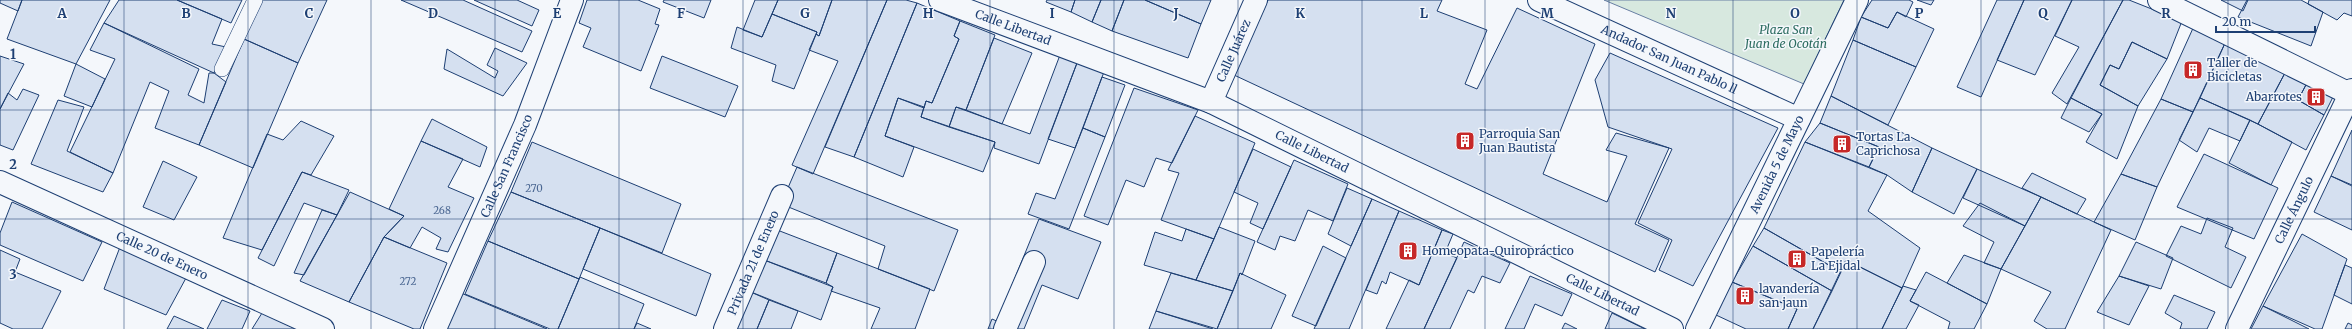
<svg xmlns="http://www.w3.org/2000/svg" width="2352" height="329" viewBox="0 0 2352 329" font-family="Merriweather,serif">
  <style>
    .green { fill: #d7e8df; stroke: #687fa3 }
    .building { fill: #d5e0f0; stroke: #1d3f73 }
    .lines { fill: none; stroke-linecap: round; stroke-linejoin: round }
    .service-casing { stroke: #1d3f73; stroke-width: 16 }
    .pedestrian-casing { stroke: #1d3f73; stroke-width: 24 }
    .minor-casing { stroke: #1d3f73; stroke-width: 24 }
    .secondary-casing { stroke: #1d3f73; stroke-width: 24 }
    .service { stroke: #f4f7fb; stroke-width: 15 }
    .pedestrian { stroke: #f4f7fb; stroke-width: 22 }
    .minor { stroke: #f4f7fb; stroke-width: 22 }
    .secondary { stroke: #f4f7fb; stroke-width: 22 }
    .grid { fill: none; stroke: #1d3f73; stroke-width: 1; stroke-opacity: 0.55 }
    .labels { text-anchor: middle; stroke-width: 3; stroke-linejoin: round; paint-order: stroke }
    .number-label { font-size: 10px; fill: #4b6792 }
    .street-label { font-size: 12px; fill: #1d3f73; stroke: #f4f7fb }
    .park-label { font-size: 12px; font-style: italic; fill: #2c6c60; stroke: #f4f7fb }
    .poi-label { font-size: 12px; fill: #1d3f73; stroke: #f4f7fb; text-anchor: start }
    .grid-label { font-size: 13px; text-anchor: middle; font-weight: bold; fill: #1d3f73; stroke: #f4f7fb; stroke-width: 3; stroke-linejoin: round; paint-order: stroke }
  </style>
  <rect width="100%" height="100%" fill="#f4f7fb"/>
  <path class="green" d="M1604,0H1844L1804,84Z"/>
  <path class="building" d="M0,0H22L18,11L0,3Z
    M22,0H110L76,64L7,39Z
    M119,0H177L222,19L212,44L226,47L214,73L104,23Z
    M177,0H242L231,23Z
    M261,0H327L298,63L244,39Z
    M401,0H463L532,31L522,52Z
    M474,0H517L539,10L532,26Z
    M587,0H638L660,9L655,24L659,25L641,71L583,47L591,28L579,23Z
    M664,0H711L704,18L663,2Z
    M755,0H778L762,37L743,30Z
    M778,0H832L819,36L816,34L817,32L772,14Z
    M832,0H887L813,174L792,165L838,61L809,50L816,34L819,36Z
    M887,0H906L917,3L854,157L825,147Z
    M1047,0H1075L1071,12L1046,2Z
    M1075,0H1101L1092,22L1071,12Z
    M1101,0H1124L1112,31L1092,22Z
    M1124,0H1145L1201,24L1188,58L1112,31Z
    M1145,0H1211L1201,24Z
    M1268,0H1442L1437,11L1487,30L1465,84L1477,89L1517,8L1595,44L1543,174L1607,202L1627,156L1606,150L1616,133L1669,148L1635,224L1669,240L1655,272L1234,75Z
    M1872,0H1909L1913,2L1906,17L1897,12L1888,28L1861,17Z
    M1917,0H1934L1931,5Z
    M1997,0H2024L1981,97L1957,87Z
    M2024,0H2072L2035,75L1997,60Z
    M2072,0H2123L2067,104L2052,93L2079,47L2055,36Z
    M2123,0H2129L2182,21L2167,59L2132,42L2119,69L2110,65L2100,85L2138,106L2117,159L2086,142L2102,114L2071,98Z
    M2221,0H2248L2243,11Z
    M2247,0H2301L2323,12L2311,46L2238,17Z
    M2309,0H2352V16L2344,13L2337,20L2308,4Z
    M917,3L960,21L954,36L959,39L932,103L926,101L924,108L898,98L885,136L914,147L903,177L854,157Z
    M1897,12L1934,29L1916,67L1853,40L1861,17L1888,28Z
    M772,14L817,32L794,89L772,81L776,65L731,48L737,27L762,37Z
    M960,21L995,35L966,110L956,107L949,127L921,117L926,101L932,103L959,39L954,36Z
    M104,23L199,69L188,95L204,103L209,73H214L226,82L199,145L155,128L169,91L150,82L113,173L70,152L115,59L90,50Z
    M2194,26L2226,41L2193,112L2161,99Z
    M994,38L1032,53L1002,124L966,110Z
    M244,39L298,63L253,168L199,145Z
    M1853,40L1916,67L1888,125L1831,96Z
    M2226,41L2286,71L2258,124L2200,98Z
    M2132,42L2167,59L2138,106L2100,85L2110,65L2119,69Z
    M495,48L527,63L503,96L444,69L447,49L495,78L498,71L487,65Z
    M1610,53L1778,128L1693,286L1659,270L1672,240L1638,223L1672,149L1608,127L1595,80Z
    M1060,55L1077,63L1039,164L994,148L995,142L949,127L956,107L1030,134Z
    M0,56L24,64L0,109Z
    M662,56L738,86L725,117L650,88Z
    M1077,63L1104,72L1075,148L1048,139Z
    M76,64L105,79L92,107L64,96Z
    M2286,71L2308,81L2298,100L2324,115L2306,150L2258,124Z
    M1102,77L1125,85L1105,137L1083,128Z
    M2308,81L2334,95L2324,115L2298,100Z
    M1134,88L1198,110L1172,163L1156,158L1144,187L1126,180L1108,225L1084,216Z
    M23,89L39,95L13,150L0,145V109L8,93L17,100Z
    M1831,96L1932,148L1912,192L1887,175L1869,167L1879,147L1820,123Z
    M898,98L924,107L921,117L995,142L983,172L885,136Z
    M2071,98L2102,114L2089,132L2061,118Z
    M2200,98L2250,120L2240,141L2209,128L2197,152L2179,140Z
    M2161,99L2193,112L2157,187L2121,174Z
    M58,100L84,107L67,151L113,173L103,192L31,164Z
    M1195,116L1255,143L1214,239L1161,220L1179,173L1168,170Z
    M432,119L487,147L480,167L421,141Z
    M2250,120L2292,142L2271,185L2229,163Z
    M301,121L334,136L311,175L302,172L262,250L223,238L267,134L283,140Z
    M1820,123L1879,147L1869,167L1805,142Z
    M1083,128L1105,137L1069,229L1028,214L1036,193L1055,199Z
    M2352,130V185L2331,176Z
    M421,141L463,159L448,187L474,198L448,252L436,249L441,238L422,227L410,248L384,237L404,216L389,209Z
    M532,142L681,204L662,253L511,192Z
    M1805,142L1887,175L1868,211L1920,248L1902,288L1846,260L1841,272L1764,228Z
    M1932,148L1977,169L1954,214L1912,192Z
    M1253,149L1291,167L1263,229L1250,223L1258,203L1234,192Z
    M2204,154L2278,188L2254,239L2177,207Z
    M1294,160L1348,184L1333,221L1308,210L1295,241L1280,236L1275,250L1257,242Z
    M163,161L197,177L174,220L143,207Z
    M797,167L958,230L934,291L878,269L885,246L781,204Z
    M1977,169L2041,197L2025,226L1963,198Z
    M302,172L349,190L337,215L304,203L274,266L258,258Z
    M2032,173L2086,199L2077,214L2022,188Z
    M2121,174L2157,187L2135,240L2094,222Z
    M2331,176L2352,186V230L2314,212Z
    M1347,188L1372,199L1351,246L1328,234Z
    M350,192L404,216L384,237L349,302L300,281Z
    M511,192L600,228L579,279L488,241Z
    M2041,197L2111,230L2065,329H2047L2034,321L2051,292L2001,269Z
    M1372,199L1399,211L1349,329H1314Z
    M12,202L102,242L83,281L0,245V233Z
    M1980,203L2025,226L2001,269L1984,263L1994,242L1963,226Z
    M322,210L337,215L304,275L294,273Z
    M1399,211L1442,230L1419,285L1390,272L1386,284L1382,281L1377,294L1366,290Z
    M2207,218L2233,228L2225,247L2246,257L2231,288L2166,256L2181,226L2201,234Z
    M1039,219L1101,242L1078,299L1042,285L1024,329H1015L997,322Z
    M1219,227L1255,241L1242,275L1240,273L1233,291L1196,280Z
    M600,228L711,274L696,316L583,269Z
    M772,228L837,253L826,283L759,258Z
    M1764,228L1841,272L1832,291L1753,246Z
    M1186,229L1214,239L1196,280L1144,265L1155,232L1182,241Z
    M1442,230L1453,234L1445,253L1457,258L1424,329H1386L1409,280L1419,285Z
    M2302,234L2347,259L2322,329H2315L2263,306Z
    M384,237L447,263L420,329H414L349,302Z
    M488,241L579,279L558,329H550L465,294Z
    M1464,242L1510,263L1500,283L1482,276L1474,293L1468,290L1450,329H1424Z
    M2136,242L2173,258L2161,289L2119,276Z
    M1323,246L1346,258L1316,326L1292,316Z
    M1753,246L1832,291L1813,329H1788L1797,309L1732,282Z
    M120,247L186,278L166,315L104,289Z
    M0,250L20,259L15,272L61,291L42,329H13L0,323Z
    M837,253L930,289L915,329H871L880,308L831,291L833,287L826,283Z
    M1964,255L2001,269L1987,304L1947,283Z
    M759,258L833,287L821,320L746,290Z
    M1846,260L1902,288L1882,329H1813Z
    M2345,265L2352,268V304L2334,295Z
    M1926,272L1987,304L1974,329H1948L1950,322L1910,301Z
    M1171,273L1233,291L1217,329L1156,311Z
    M1240,273L1286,295L1271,329H1217Z
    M1530,276L1572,294L1562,316L1535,304L1524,329H1505Z
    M2119,276L2149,286L2129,325L2097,312Z
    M580,277L644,304L634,329H558Z
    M1732,282L1797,309L1788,329H1746L1716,315Z
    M1903,286L1916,290L1910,301L1919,305L1906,329H1882Z
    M746,290L769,300L757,329H729Z
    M461,293L547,329H447Z
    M2174,295L2215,312L2207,329H2180L2182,323L2165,313Z
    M222,300L250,311L242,329H207Z
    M769,300L798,311L791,329H757Z
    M2263,306L2309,329H2251Z
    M1156,311L1213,329H1149Z
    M262,313L296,329H252Z
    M1612,313L1645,329H1605Z
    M174,316L204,329H167Z
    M992,319L1015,329H988Z
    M637,323L651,329H634Z
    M1565,323L1577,329H1562Z
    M2348,323L2352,325V329H2345Z"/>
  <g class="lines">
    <defs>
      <path id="service" d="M222,69L255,0"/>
      <g id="pedestrian">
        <path id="s1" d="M1539,0L1799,119"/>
      </g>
      <g id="minor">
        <path id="s2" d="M940,0L1211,102L1672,329"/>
        <path d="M2159,0L2352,95"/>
        <path id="s3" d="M1211,102L1256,0"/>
        <path id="s4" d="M0,182L323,329"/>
        <path id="s5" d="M435,329L525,125L572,0"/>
        <path id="s6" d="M725,329L782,196"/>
        <path d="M1005,329L1034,262"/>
        <path id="s7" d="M2237,329L2352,90"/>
      </g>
      <g id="secondary">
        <path id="s8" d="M1697,329L1857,0"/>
      </g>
    </defs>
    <use href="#service" class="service-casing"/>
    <use href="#pedestrian" class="pedestrian-casing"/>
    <use href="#minor" class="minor-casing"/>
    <use href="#secondary" class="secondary-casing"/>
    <use href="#service" class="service"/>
    <use href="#pedestrian" class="pedestrian"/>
    <use href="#minor" class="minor"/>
    <use href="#secondary" class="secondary"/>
  </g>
  <path class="grid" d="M124,0V329M248,0V329M371,0V329M495,0V329M619,0V329M743,0V329M867,0V329M990,0V329M1114,0V329M1238,0V329M1362,0V329M1485,0V329M1609,0V329M1733,0V329M1857,0V329M1981,0V329M2104,0V329M2228,0V329M0,110H2352M0,219H2352"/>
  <defs>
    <symbol id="building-square" viewBox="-11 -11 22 22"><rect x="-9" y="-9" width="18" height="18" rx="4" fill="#c62828" stroke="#f4f7fb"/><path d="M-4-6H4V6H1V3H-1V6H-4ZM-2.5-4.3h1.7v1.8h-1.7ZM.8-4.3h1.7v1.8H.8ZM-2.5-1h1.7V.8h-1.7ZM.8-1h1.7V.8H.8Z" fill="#fff"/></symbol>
  </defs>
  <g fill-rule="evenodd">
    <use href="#building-square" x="2182" y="59" width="22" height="22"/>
    <use href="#building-square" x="2305" y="86" width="22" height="22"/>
    <use href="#building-square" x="1454" y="130" width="22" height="22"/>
    <use href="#building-square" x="1831" y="133" width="22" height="22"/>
    <use href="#building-square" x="1397" y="240" width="22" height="22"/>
    <use href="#building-square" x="1786" y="248" width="22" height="22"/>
    <use href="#building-square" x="1734" y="285" width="22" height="22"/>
  </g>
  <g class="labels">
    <g class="number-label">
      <text x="534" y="192">270</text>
      <text x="442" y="214">268</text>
      <text x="408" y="285">272</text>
    </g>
    <g class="street-label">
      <text dy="4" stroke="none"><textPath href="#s2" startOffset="78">Calle Libertad</textPath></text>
      <text dy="4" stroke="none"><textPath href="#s3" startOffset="56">Calle Juárez</textPath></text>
      <text dy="4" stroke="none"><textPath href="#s1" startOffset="143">Andador San Juan Pablo ll</textPath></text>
      <text dy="4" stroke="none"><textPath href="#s2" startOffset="402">Calle Libertad</textPath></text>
      <text dy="4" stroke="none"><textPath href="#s8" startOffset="183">Avenida 5 de Mayo</textPath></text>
      <text dy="4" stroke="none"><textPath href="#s5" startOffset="178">Calle San Francisco</textPath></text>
      <text dy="4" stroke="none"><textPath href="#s7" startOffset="132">Calle Ángulo</textPath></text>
      <text dy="4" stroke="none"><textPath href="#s4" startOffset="178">Calle 20 de Enero</textPath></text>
      <text dy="4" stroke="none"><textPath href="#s6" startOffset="72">Privada 21 de Enero</textPath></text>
      <text dy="4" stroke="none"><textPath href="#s2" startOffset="726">Calle Libertad</textPath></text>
    </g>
    <g class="park-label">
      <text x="1786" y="34">Plaza San<tspan x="1786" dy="14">Juan de Ocotán</tspan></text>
    </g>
    <g class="poi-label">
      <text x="2207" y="67">Taller de<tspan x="2207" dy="14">Bicicletas</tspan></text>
      <text x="2302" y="101" text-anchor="end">Abarrotes</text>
      <text x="1479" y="138">Parroquia San<tspan x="1479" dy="14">Juan Bautista</tspan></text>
      <text x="1856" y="141">Tortas La<tspan x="1856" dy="14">Caprichosa</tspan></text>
      <text x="1422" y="255">Homeopata-Quiropráctico</text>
      <text x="1811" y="256">Papelería<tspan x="1811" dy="14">La Ejidal</tspan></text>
      <text x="1759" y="293">lavandería<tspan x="1759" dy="14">san jaun</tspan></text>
    </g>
  </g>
  <g class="grid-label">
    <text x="62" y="18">A</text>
    <text x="186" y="18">B</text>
    <text x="309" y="18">C</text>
    <text x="433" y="18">D</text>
    <text x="557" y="18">E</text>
    <text x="681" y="18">F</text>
    <text x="805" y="18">G</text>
    <text x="928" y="18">H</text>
    <text x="1052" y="18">I</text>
    <text x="1176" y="18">J</text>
    <text x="1300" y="18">K</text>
    <text x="1424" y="18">L</text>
    <text x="1547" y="18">M</text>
    <text x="1671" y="18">N</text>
    <text x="1795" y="18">O</text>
    <text x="1919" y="18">P</text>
    <text x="2043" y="18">Q</text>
    <text x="2166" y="18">R</text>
    <text x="13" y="59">1</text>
    <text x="13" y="169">2</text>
    <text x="13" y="279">3</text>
  </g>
  <path d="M2216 26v6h99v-6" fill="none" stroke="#1d3f73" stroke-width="2"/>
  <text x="2222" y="26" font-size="12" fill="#1d3f73" stroke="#f4f7fb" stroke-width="3" paint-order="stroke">20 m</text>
</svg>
